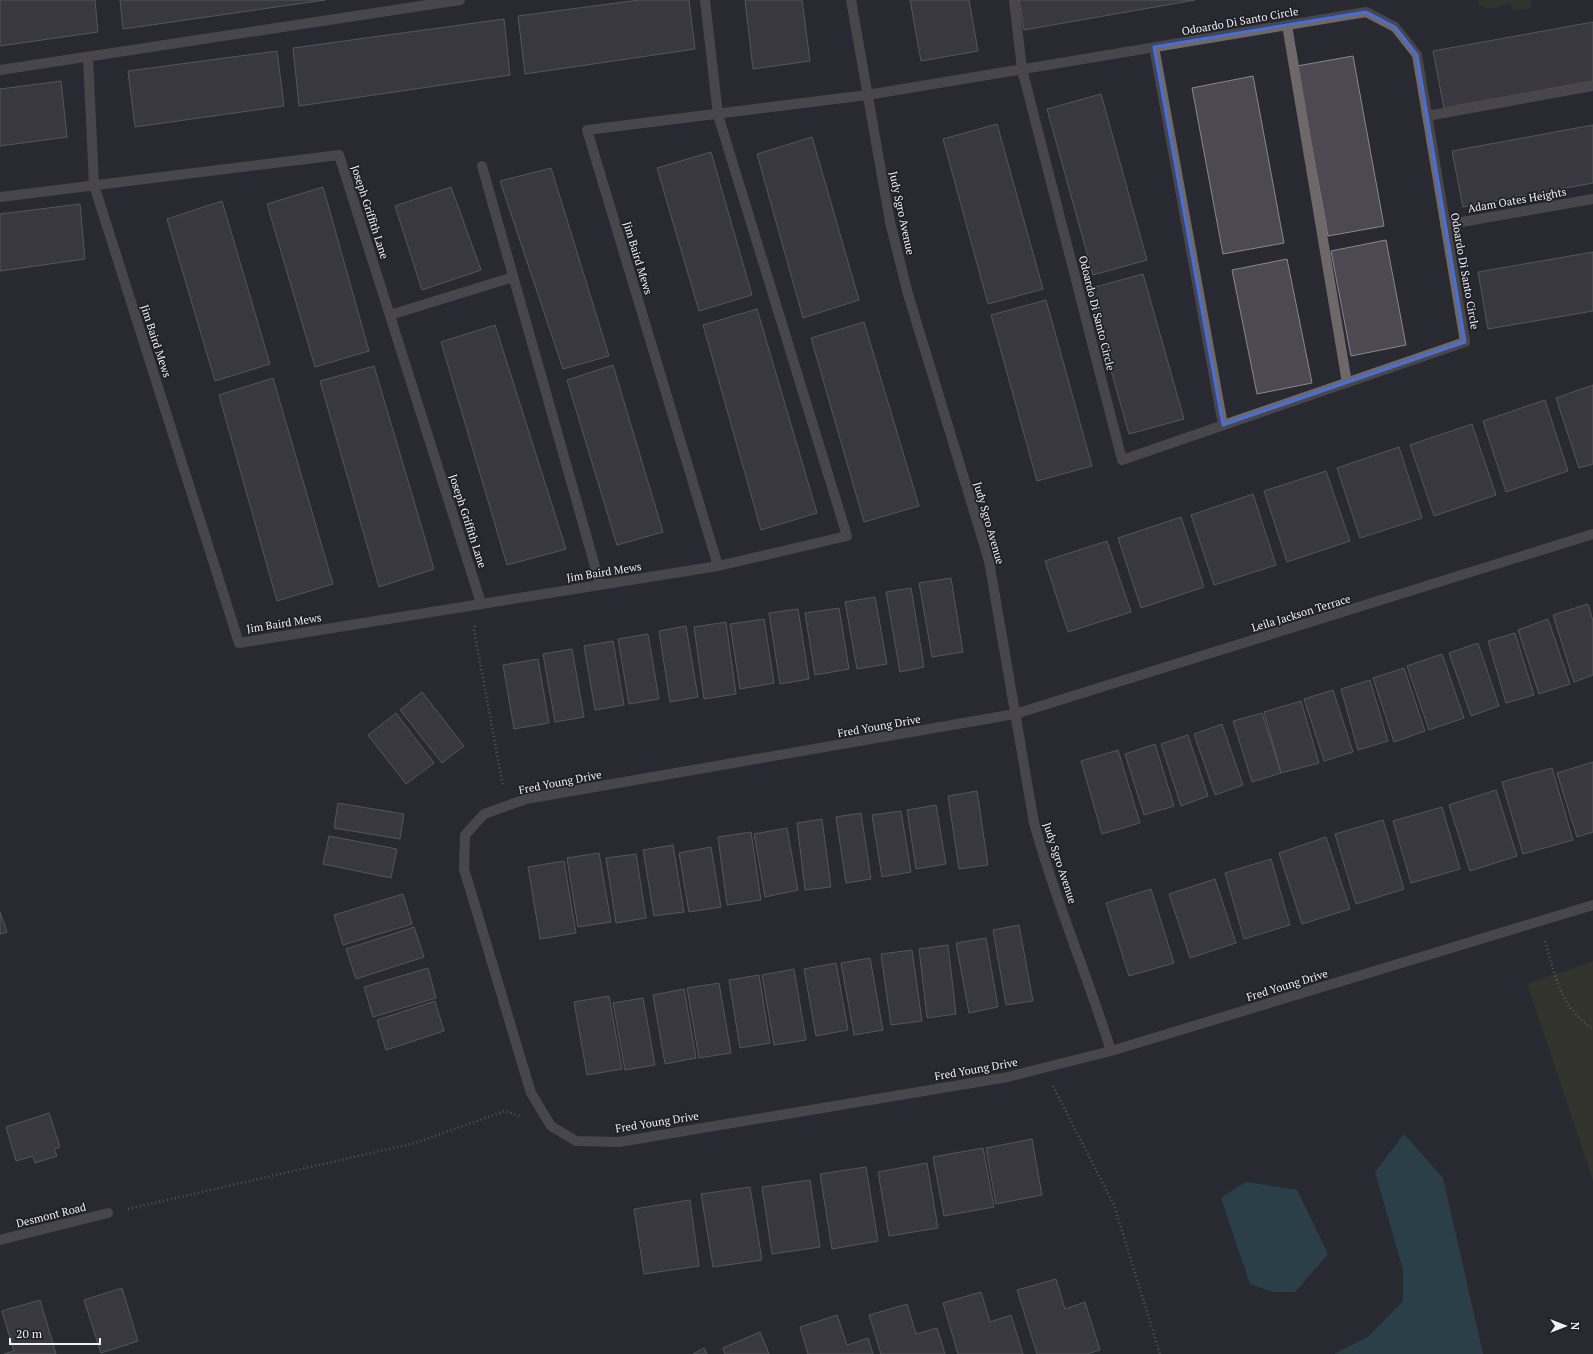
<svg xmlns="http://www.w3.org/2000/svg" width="1593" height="1354" viewBox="0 0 1593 1354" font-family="'PT Serif',serif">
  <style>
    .green { fill: #3c3e28 }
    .water { fill: #2d5a66 }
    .building { fill: #4d4952; stroke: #8b8690 }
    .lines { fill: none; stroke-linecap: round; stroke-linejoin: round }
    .path { stroke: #898990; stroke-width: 2.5; stroke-dasharray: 1 3; stroke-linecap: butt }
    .minor { stroke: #6e6868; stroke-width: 10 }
    .marked { fill: none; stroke: #476ede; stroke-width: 3; stroke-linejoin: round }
    .labels { text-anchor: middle; stroke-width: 3.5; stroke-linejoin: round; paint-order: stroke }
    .street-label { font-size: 11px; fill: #efeff5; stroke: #1f1f27 }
  </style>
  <rect width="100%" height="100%" fill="#292931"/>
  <path class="green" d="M1478,0H1530L1531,8L1513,11L1511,4L1509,3C1497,8 1491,11 1479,5Z
    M1593,961V1181L1527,984Z"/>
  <path class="water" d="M1404,1134L1443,1178L1483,1354H1334L1368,1337L1403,1301V1270L1375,1172Z
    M1246,1182L1297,1190L1328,1254L1295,1292H1273L1250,1284L1221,1198Z"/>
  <path class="building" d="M0,0H95L98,32L0,46Z
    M120,0H325L123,29Z
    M639,0H689L695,49L525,74L518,16Z
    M745,0H802L810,61L753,69Z
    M910,0H969L978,51L921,61Z
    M1019,0H1195L1024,30Z
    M504,19L510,75L299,106L293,48Z
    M1593,22V81L1444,108L1433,51Z
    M277,51L284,106L135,127L128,71Z
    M1353,56L1384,226L1328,236L1297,66Z
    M1253,76L1284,243L1223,254L1192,88Z
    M61,81L67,137L0,146V89Z
    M1101,94L1147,260L1093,275L1047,109Z
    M997,124L1043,289L988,304L943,139Z
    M1593,125V183L1463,207L1452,151Z
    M812,137L859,300L803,318L757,154Z
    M711,152L752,295L699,311L657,168Z
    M551,168L609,356L563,369L500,181Z
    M323,187L369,351L315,367L267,204Z
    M451,187L481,270L422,290L395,206Z
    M222,201L270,364L215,381L167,219Z
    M80,204L85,259L0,271V214Z
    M1386,240L1406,345L1351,356L1331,251Z
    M1593,252V311L1488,329L1478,272Z
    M1287,259L1312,383L1257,394L1232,270Z
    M1143,274L1184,419L1129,434L1088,289Z
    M1046,300L1092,466L1037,481L991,315Z
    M757,309L817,513L761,530L703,325Z
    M864,322L919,506L864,522L811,338Z
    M495,325L566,549L507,565L441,342Z
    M613,365L663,532L617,545L567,380Z
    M374,366L434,569L379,587L320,381Z
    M273,378L333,584L277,601L219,395Z
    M1593,385V464L1579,468L1556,398Z
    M1545,400L1568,471L1506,492L1483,421Z
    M1472,424L1496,495L1434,516L1410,445Z
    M1399,447L1422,518L1360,538L1337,468Z
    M1326,471L1350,541L1287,562L1264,491Z
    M1253,494L1276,565L1214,585L1191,515Z
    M1181,517L1204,587L1141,608L1118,538Z
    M1107,541L1131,612L1068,632L1045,561Z
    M951,578L963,652L932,657L919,583Z
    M911,588L924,667L900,672L886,592Z
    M875,597L887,664L857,669L845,602Z
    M1588,604L1593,621V675L1574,682L1553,615Z
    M839,608L849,669L815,675L805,613Z
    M798,609L809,679L780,684L769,613Z
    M764,619L774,683L740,689L730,624Z
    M1548,619L1570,684L1539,694L1518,630Z
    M726,622L736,694L704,699L694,627Z
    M686,626L698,697L670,702L659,631Z
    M1515,633L1534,695L1506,703L1488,641Z
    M648,634L659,699L629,704L618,639Z
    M613,641L624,705L595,710L584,646Z
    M1478,643L1499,706L1471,716L1449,653Z
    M572,649L584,717L555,722L543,654Z
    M1442,654L1464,718L1429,730L1407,666Z
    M538,659L549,723L514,729L503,665Z
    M1404,668L1425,731L1394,742L1373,678Z
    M1370,680L1388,741L1358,750L1341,689Z
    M1333,690L1353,752L1324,761L1304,699Z
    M422,692L464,746L442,763L400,710Z
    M1301,701L1319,763L1281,773L1264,712Z
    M396,713L434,763L406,784L368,735Z
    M1262,713L1281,773L1252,782L1233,721Z
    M1222,724L1243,785L1215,795L1194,734Z
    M1188,735L1208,796L1181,806L1161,744Z
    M1155,744L1174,806L1144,815L1125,754Z
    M1118,750L1140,823L1102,834L1081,761Z
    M1593,762V832L1577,837L1557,773Z
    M1552,768L1573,840L1523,854L1502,782Z
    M1496,790L1517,856L1470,871L1449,805Z
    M977,791L988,865L959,869L948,796Z
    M338,803L404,814L400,839L334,828Z
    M936,805L946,864L916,869L907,810Z
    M1442,807L1460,869L1411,883L1393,821Z
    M901,811L911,872L882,877L872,815Z
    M861,813L871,879L846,883L836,817Z
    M822,819L831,887L805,890L797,823Z
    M1383,820L1404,889L1356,904L1335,834Z
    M787,828L798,890L765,897L754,834Z
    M751,832L761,900L727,905L718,837Z
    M329,836L397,849L391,878L323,864Z
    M1326,837L1350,909L1302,924L1279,853Z
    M673,845L684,912L654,916L643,850Z
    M711,847L721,907L689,912L679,853Z
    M599,853L611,922L578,927L567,858Z
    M636,854L646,918L616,923L606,858Z
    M1271,859L1290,925L1244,939L1225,873Z
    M564,861L576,933L540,939L528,867Z
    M1215,879L1236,943L1190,958L1169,894Z
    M1151,889L1174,963L1129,976L1106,903Z
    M403,894L412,924L343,945L334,915Z
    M0,912L7,932L0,934Z
    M1019,925L1033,1001L1006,1005L993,930Z
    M414,927L424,957L356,979L346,949Z
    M986,938L998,1007L969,1013L956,943Z
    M948,945L956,1014L927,1018L919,949Z
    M912,950L922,1021L891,1025L881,954Z
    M870,958L883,1030L854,1035L841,963Z
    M836,963L848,1030L816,1036L804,969Z
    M428,968L436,998L373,1017L364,987Z
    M794,969L806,1040L774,1045L762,975Z
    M759,975L770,1043L740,1048L729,980Z
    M719,983L731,1053L699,1058L687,988Z
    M684,989L696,1058L665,1064L653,995Z
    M609,996L622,1069L587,1075L574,1002Z
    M643,998L655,1065L625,1070L613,1003Z
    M435,1001L444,1031L386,1050L377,1020Z
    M49,1113L60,1147L54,1149L57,1156L35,1163L33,1156L16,1161L6,1127Z
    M1032,1139L1042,1195L996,1204L986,1148Z
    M983,1148L994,1207L944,1216L933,1157Z
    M927,1163L938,1228L889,1236L878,1172Z
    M866,1167L878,1241L832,1249L820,1174Z
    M810,1180L820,1247L772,1254L762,1187Z
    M750,1187L762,1260L713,1267L701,1194Z
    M690,1200L699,1266L644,1274L634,1209Z
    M1056,1279L1065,1309L1085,1302L1100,1350L1087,1354H1037L1017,1290Z
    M122,1288L138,1341L101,1353L84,1300Z
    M981,1292L990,1322L1011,1315L1023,1354H958L943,1303Z
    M40,1300L56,1354H4L14,1351L2,1311Z
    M907,1304L916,1334L937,1328L945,1354H881L869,1315Z
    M837,1315L847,1345L868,1338L873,1354H808L800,1327Z
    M760,1332L769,1354H725L723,1348Z
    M704,1348L707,1354H693Z"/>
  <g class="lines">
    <path class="path" d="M475,626L474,630L503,786
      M1545,941C1556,977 1559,1006 1593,1029
      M1053,1086L1114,1205L1160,1354
      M128,1209L415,1143L505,1111L519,1116"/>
    <path class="minor" d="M705,0L718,115L847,536L718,566
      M851,0L890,222L908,294L989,561L1034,823C1055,900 1087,974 1111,1051
      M1287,25L1347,383
      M1154,47L1223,425
      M88,57L94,185L239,643L718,566L587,130L867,95L1366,12L1395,27L1417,55L1465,342L1122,460L1022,69L1014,0
      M0,70L460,0
      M1427,116L1593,86
      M482,166L600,584
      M0,197L339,155L481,603
      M1445,225L1593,199
      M390,315L513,277
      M1593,534L1015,714L526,799L484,814L465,835L464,869L531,1093L551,1126L576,1141L619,1142L1008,1077L1043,1068L1111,1051L1593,905
      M0,1240L108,1213"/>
  </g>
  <path d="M0 0H1593V1354H0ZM1366,12L1395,27L1417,55L1465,342L1223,425L1154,47Z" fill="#292931" fill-opacity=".55" fill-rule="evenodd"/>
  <path class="marked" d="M1366,12L1395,27L1417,55L1465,342L1223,425L1154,47Z"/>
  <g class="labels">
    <g class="street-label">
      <text transform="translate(1240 21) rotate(-10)" y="4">Odoardo Di Santo Circle</text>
      <text transform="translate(1517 200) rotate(-10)" y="4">Adam Oates Heights</text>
      <text transform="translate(370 212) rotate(72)" y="4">Joseph Griffith Lane</text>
      <text transform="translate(902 213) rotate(78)" y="4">Judy Sgro Avenue</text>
      <text transform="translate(638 258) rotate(73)" y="4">Jim Baird Mews</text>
      <text transform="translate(1465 271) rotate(80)" y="4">Odoardo Di Santo Circle</text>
      <text transform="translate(1097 313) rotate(76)" y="4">Odoardo Di Santo Circle</text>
      <text transform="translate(156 341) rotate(72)" y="4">Jim Baird Mews</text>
      <text transform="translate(468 521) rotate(72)" y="4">Joseph Griffith Lane</text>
      <text transform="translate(989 523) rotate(74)" y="4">Judy Sgro Avenue</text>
      <text transform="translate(604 572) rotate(-9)" y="4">Jim Baird Mews</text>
      <text transform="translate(1301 613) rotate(-17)" y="4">Leila Jackson Terrace</text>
      <text transform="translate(284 623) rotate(-9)" y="4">Jim Baird Mews</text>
      <text transform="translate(879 726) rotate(-10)" y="4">Fred Young Drive</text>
      <text transform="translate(560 782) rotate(-11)" y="4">Fred Young Drive</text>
      <text transform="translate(1060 863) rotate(72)" y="4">Judy Sgro Avenue</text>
      <text transform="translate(1287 985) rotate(-17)" y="4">Fred Young Drive</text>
      <text transform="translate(976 1069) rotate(-10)" y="4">Fred Young Drive</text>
      <text transform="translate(657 1122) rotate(-9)" y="4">Fred Young Drive</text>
      <text transform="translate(51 1215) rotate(-14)" y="4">Desmont Road</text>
    </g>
  </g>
  <g transform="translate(1565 1326) rotate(90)" stroke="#1f1f27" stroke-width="3" paint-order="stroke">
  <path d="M0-3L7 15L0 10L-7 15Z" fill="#efeff5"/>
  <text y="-6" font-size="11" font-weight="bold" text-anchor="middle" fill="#efeff5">N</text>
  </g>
  <path d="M10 1338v6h90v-6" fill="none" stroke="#efeff5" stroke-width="2"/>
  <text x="16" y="1338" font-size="12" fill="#efeff5" stroke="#1f1f27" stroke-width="3" paint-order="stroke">20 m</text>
</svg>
